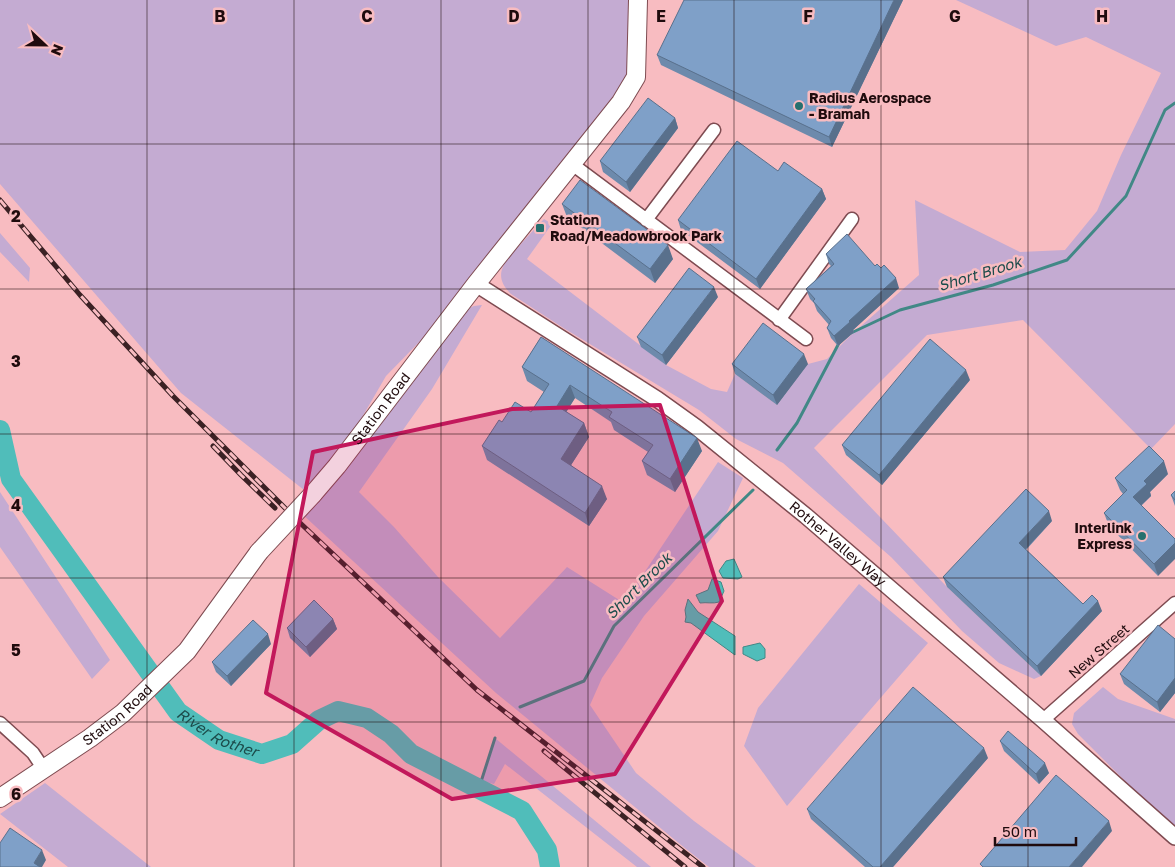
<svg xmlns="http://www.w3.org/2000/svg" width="1175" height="867" viewBox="0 0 1175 867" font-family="'Golos Text',sans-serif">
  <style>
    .green { fill: #c4abd2 }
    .water { fill: #50bdba; stroke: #418886 }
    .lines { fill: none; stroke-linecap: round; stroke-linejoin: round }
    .stream { stroke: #418886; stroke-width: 3 }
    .river { stroke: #50bdba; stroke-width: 20 }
    .minor-casing { stroke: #7e4b51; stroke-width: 15 }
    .tertiary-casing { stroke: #7e4b51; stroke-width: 18 }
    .secondary-casing { stroke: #7e4b51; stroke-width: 20 }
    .minor { stroke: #fff; stroke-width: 12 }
    .tertiary { stroke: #fff; stroke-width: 15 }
    .secondary { stroke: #fff; stroke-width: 18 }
    .rail-casing { stroke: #3b2124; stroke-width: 5 }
    .rail { stroke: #f8bcc1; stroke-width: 3; stroke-dasharray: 9; stroke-linecap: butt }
    .secondary-bridge-casing { stroke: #7e4b51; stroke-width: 20; stroke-linecap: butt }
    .secondary-bridge { stroke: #fff; stroke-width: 18 }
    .wall { fill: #6d8aac }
    .shaded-wall { fill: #59708c }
    .building { fill: #7fa0c8; stroke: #59708c }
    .marked { fill: #c2185b; fill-opacity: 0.2; stroke: #c2185b; stroke-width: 4; stroke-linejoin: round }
    .grid { fill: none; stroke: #1f0b0d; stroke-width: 1; stroke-opacity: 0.55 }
    .poi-dot { fill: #26706f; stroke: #f8bcc1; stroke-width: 2 }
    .labels { text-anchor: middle; stroke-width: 5; stroke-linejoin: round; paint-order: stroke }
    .poi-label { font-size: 14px; font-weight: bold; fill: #1f0b0d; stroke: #f8bcc1; text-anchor: start }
    .street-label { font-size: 14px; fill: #1f0b0d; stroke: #f8bcc1 }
    .water-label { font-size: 15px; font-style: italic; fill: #1c4c4b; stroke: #f8bcc1 }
    .grid-label { font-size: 16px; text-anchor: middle; font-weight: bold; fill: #1f0b0d; stroke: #f8bcc1; stroke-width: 5; stroke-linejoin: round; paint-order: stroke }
  </style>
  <rect width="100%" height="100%" fill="#f8bcc1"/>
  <path class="green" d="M0,0H638L636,77L476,284L386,376L325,481L467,309L474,306L482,305L432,389L359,492L394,527L438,577L500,638L567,567L624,603L718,462L743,478L718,531L644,616L602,678L590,705L636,773L694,821L756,867H709L686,849L496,693L301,513L304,490L181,393L0,184Z
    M956,0H1175V424L1151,449L1023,320L927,335L814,448L947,587L1041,676L1034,679L999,663L962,631L891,557L783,463L736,439L699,410L565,329L511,294C491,275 505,261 520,245C528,236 536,227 544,219L552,224L527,259L666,365L711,389L727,392L735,374L777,405L808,364L827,359L852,334L919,275L915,200L1020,252L1065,250L1097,211L1121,155L1161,73L1086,37L1056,46Z
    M0,233L30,268L29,282L0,252Z
    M0,492L110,660L92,679L0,547Z
    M859,584L928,643L787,806L744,746L758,708Z
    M1103,687L1118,699L1175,719V827L1130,786L1078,734L1072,724L1074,713Z
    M495,738L651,867H637L505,764L494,784L481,781Z
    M45,783L151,867H68L0,814Z"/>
  <path class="water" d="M734,559L742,577L738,579L723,578L719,571L726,561Z
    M712,579L721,582L724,591L719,602C713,604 707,602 700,603L696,595L708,590Z
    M688,599L698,612L735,636V655L691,623L685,622L686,617L685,610Z
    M760,643L765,649V658L757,661L743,654V647Z"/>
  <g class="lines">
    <path class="stream" d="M851,333L900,310L993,285L1067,260L1126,196L1165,110L1175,103
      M777,450L797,423L839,343
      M520,707L584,681L614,626L753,490
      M479,788L495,738"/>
    <path class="river" id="s1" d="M0,430L11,479L178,712L219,740L262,754L292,744L319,720L338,711L367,718L391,734L411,754L522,811L547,850L550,867"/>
    <defs>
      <path id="minor" d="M572,164L806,339
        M646,220L714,130
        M779,320L852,219
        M1043,720L1175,603
        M0,723L33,753L43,768"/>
      <g id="tertiary">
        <path id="s2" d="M476,284L657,399L696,427L806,516L1043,720L1175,837"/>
      </g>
      <g id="secondary">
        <path id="s3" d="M313,494L337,466L476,284L621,102L636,77L638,0"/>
        <path id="s4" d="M0,798L90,738L123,713L187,651L259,552"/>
      </g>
    </defs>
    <use href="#minor" class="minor-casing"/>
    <use href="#tertiary" class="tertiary-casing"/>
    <use href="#secondary" class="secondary-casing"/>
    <use href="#minor" class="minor"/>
    <use href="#tertiary" class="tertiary"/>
    <use href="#secondary" class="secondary"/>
    <defs>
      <path id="rail" d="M0,200L80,295L173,396L297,520L477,690L703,867
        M213,446L241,475L275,508
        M544,751L685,867"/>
    </defs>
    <use href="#rail" class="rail-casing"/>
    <use href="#rail" class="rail"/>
    <defs>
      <path id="secondary-bridge" d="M259,552L313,494"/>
    </defs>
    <use href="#secondary-bridge" class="secondary-bridge-casing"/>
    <use href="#secondary-bridge" class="secondary-bridge"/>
  </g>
  <path class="wall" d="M903,0L832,147L661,65L657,55Z
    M675,118L678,128L630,192L603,172L600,161Z
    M778,171L822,189L826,199L760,289L681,230L678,220Z
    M562,204L673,259L655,283L567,217Z
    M826,254L875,266L899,288L853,330L854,332L838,346L831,338L827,328L829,325L817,311L814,303L810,299L806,289L831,266L829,264Z
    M718,297L666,365L641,347L637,337Z
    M541,337L702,451L675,492L647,475L642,461L648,452L614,430L611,422L575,398L566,412L584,423L589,437L571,465L607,499L589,526L487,460L482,446L502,422L531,412L544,392L527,381L522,367Z
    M732,364H808L777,405L735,374Z
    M970,380L882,485L846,455L842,445Z
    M1168,474L1150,492L1151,496L1141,506L1158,576L1109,526L1104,513L1123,494L1120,490L1115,478Z
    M1175,491V506L1171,495Z
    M1052,521L1026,550L1083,604L1102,611L1041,676L947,587L943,577Z
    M333,619L337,629L310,657L290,638L287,628Z
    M1175,639V693L1160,712L1124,684L1120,674Z
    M271,644L231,686L216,672L212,662Z
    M1000,741L1049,773L1039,784L1004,751Z
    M988,758L893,867H865L811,819L807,809Z"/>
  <path class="shaded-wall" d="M894,0H903L832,147L829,137Z
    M675,118L678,128L630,192L626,182Z
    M822,189L826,199L760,289L756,279Z
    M668,245L673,259L655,283L650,269Z
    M896,278L899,288L853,330L854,332L838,346L834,336L849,321Z
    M714,287L718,297L666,365L662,355Z
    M804,354L808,364L777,405L773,395Z
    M966,370L970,380L882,485L879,475Z
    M570,385L575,398L562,419L557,406Z
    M584,423L589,437L566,473L561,459Z
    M697,438L702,451L675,492L670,479Z
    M1164,461L1168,474L1150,492L1151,496L1137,509L1133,497L1144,481Z
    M602,486L607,499L589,526L585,513Z
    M1049,511L1052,521L1022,553L1019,543Z
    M1175,543V559L1158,576L1154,564Z
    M1098,601L1102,611L1041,676L1037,666Z
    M333,619L337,629L310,657L306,647Z
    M268,634L271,644L231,686L227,676Z
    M1175,678V693L1160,712L1157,702Z
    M984,748L988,758L893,867H880Z
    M1045,763L1049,773L1039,784L1036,774Z
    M1109,821L1112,831L1082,867H1069Z
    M42,850L46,860L42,867H35L34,863Z"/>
  <path class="building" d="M684,0H894L829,137L657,55Z
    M648,98L675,118L626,182L600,161Z
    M737,141L778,171L784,162L822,189L756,279L678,220Z
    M580,180L668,245L650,269L562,204Z
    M847,234L875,266L877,264L881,268L884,265L896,278L849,321L850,322L834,336L827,328L831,321L813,301L815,299L806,289L834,264L826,254Z
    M689,268L714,287L662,355L637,337Z
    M763,323L804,354L773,395L732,364Z
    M541,337L697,438L670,479L642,461L653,445L609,417L612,412L570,385L557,406L584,423L561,459L602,486L585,513L482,446L499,420L502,422L515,402L531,412L549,384L522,367Z
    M930,339L966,370L879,475L842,445Z
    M1149,446L1164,461L1144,481L1147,484L1133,497L1175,539V543L1154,564L1104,513L1127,490L1115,478Z
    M1026,489L1049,511L1019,543L1083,604L1092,595L1098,601L1037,666L943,577Z
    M1175,491V500L1171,495Z
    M314,600L333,619L306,647L287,628Z
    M253,620L268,634L227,676L212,662Z
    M1158,625L1175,639V678L1157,702L1120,674Z
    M913,687L984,748L880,867H873L807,809Z
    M1008,731L1045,763L1036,774L1000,741Z
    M1056,775L1109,821L1069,867H983L980,864Z
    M10,828L42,850L34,863L40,867H0V843Z"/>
  <path class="marked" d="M660,405L722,601L615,774L452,799L266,693L313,452L512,409Z"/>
  <path class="grid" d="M147,0V867M294,0V867M441,0V867M588,0V867M734,0V867M881,0V867M1028,0V867M0,144H1175M0,289H1175M0,434H1175M0,578H1175M0,722H1175"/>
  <g class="poi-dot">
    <circle cx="799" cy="106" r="5"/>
    <rect x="535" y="223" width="10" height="10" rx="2.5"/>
    <circle cx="1142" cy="536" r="5"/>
  </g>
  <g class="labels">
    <g class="poi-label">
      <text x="809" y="103">Radius Aerospace<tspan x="809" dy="16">- Bramah</tspan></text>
      <text x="550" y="225">Station<tspan x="550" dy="16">Road/Meadowbrook Park</tspan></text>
      <text x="1132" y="533" text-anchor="end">Interlink<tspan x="1132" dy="16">Express</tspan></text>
    </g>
    <g class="street-label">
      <text dy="5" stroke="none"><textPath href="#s3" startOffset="109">Station Road</textPath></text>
      <text dy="5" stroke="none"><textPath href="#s2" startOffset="446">Rother Valley Way</textPath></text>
      <text transform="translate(1099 651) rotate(-41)" y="5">New Street</text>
      <text dy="5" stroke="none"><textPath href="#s4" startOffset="144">Station Road</textPath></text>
    </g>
    <g class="water-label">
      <text transform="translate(980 274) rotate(-17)" y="5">Short Brook</text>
      <text transform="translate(639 586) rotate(-45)" y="5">Short Brook</text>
      <text dy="5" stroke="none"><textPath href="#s1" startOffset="382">River Rother</textPath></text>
    </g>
  </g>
  <g class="grid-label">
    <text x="220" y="22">B</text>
    <text x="367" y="22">C</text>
    <text x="514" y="22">D</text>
    <text x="661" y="22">E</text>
    <text x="808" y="22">F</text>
    <text x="955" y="22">G</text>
    <text x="1102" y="22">H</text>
    <text x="16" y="222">2</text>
    <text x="16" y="367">3</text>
    <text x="16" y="511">4</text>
    <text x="16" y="656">5</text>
    <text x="16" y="800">6</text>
  </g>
  <g transform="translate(45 45) rotate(112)" stroke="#f8bcc1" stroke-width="4" paint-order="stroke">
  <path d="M0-4L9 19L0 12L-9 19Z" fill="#1f0b0d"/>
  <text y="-8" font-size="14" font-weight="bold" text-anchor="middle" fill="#1f0b0d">N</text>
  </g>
  <path d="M995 837v8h81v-8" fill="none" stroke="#1f0b0d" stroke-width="2.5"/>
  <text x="1002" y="837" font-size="15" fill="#1f0b0d" stroke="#f8bcc1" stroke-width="4" paint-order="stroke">50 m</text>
</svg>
